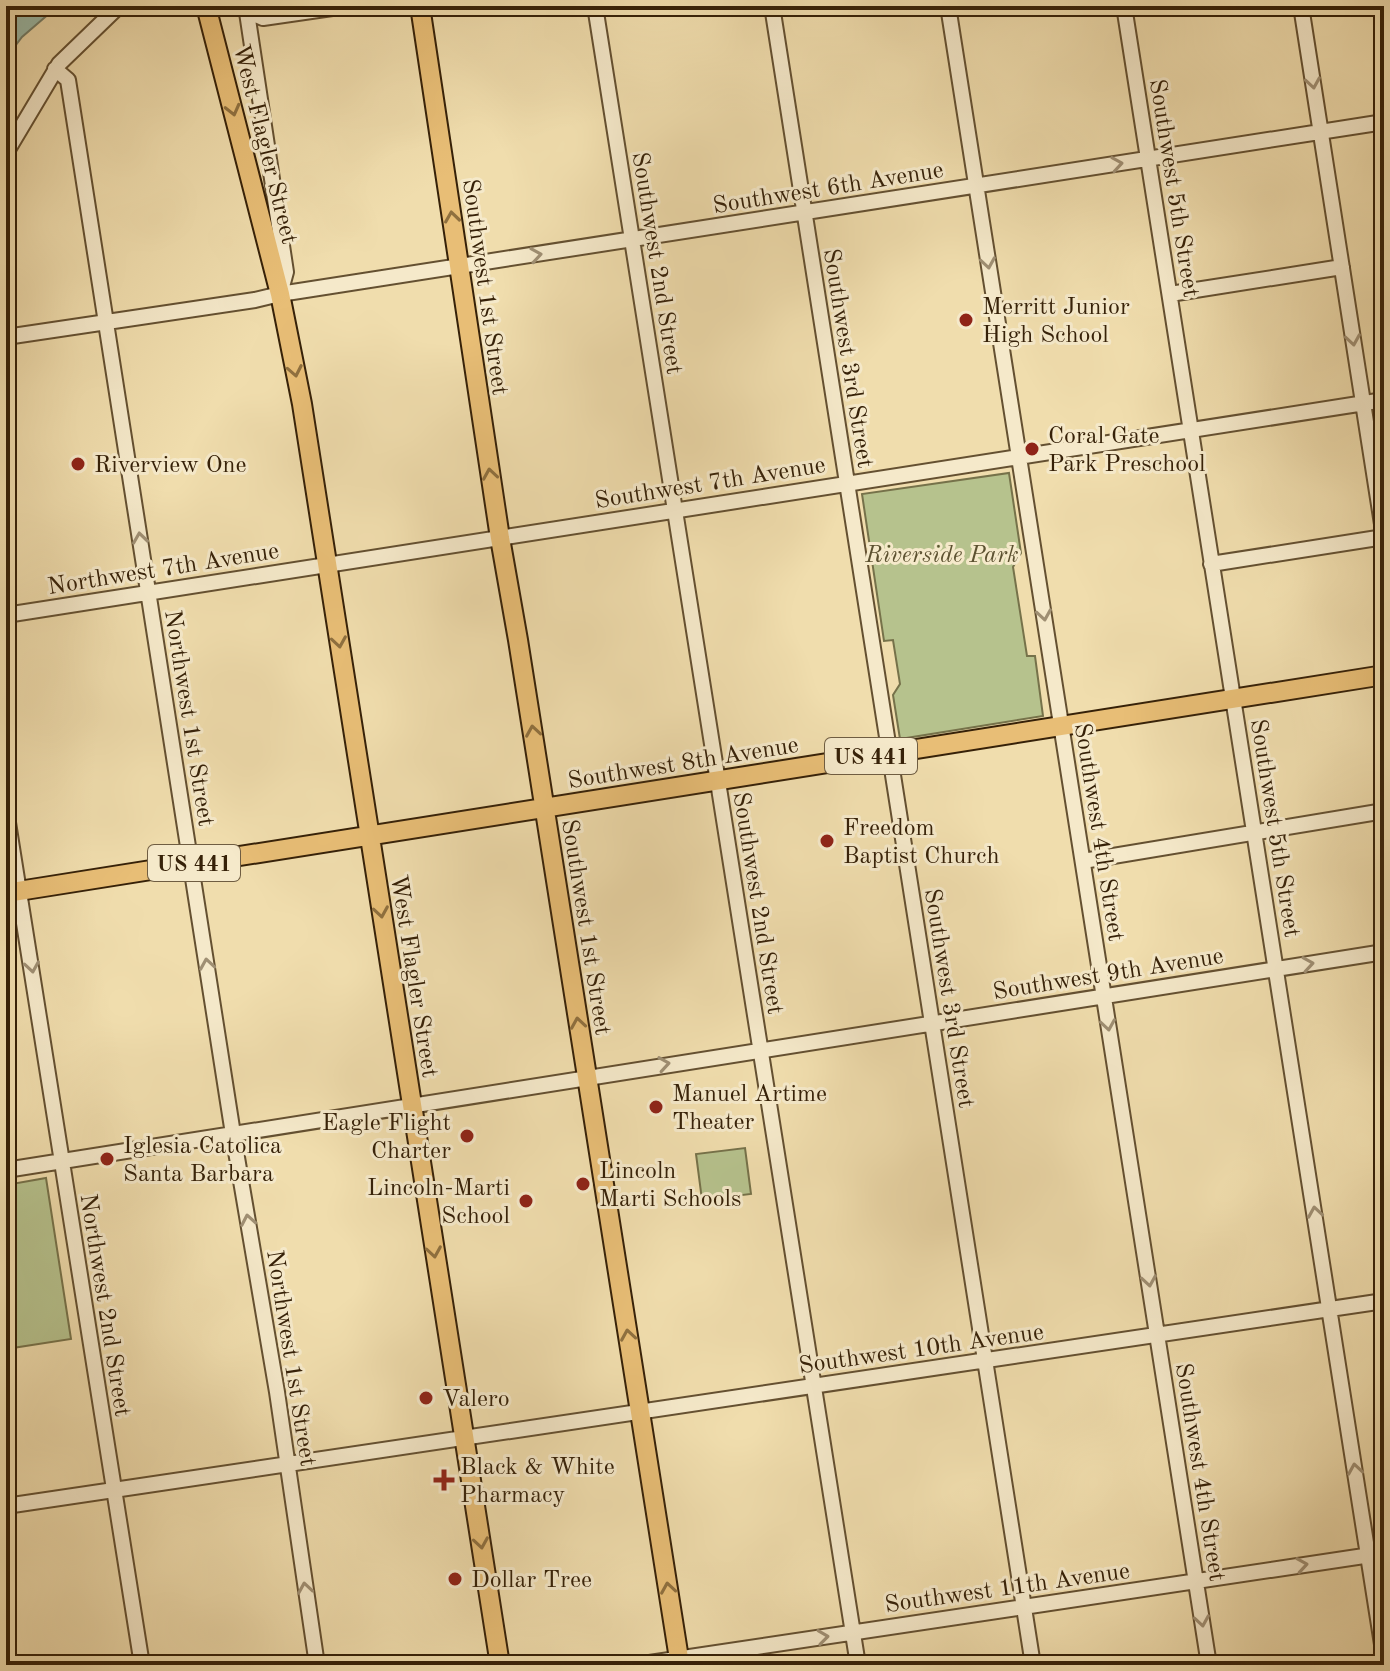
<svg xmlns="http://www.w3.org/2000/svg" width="1390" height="1671" viewBox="0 0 1390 1671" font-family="'Old Standard TT',serif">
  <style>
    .green { fill: #b6c28d; stroke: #76724a; stroke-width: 2 }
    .water { fill: #9abcab; stroke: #727e6a; stroke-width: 2 }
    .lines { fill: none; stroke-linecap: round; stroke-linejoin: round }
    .minor-casing { stroke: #645031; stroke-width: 18 }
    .major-casing { stroke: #362108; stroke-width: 22 }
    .minor { stroke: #f5e9ca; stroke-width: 14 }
    .major { stroke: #e8be76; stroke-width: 18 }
    .oneway { stroke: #9f8f73 }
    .oneway2 { stroke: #8f703f }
    .poi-dot { fill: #8f2418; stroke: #f5e9ca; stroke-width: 3 }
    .labels { text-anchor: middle; stroke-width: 6; stroke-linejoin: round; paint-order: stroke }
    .shield { fill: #f5e9ca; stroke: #6f5d42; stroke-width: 2 }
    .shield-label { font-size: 22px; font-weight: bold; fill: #362108 }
    .street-label { font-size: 24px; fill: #362108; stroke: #f5e9ca }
    .poi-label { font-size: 24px; fill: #362108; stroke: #f5e9ca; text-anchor: start }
    .park-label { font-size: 24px; font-style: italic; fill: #5c5130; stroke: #f5e9ca }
  </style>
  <rect width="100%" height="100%" fill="#f0ddad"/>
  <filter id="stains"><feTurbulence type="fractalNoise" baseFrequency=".0025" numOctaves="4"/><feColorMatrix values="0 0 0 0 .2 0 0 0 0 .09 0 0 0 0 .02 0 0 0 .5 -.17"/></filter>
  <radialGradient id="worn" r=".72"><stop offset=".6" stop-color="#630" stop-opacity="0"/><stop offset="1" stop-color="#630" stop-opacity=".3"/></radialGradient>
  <path class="green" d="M1009,473L1021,553L1013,567L1027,656H1035L1043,716L900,739L893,695L900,684L893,640L884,641L862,494Z
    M745,1148L751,1194L702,1200L696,1154Z
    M46,1178L71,1339L6,1349V1185Z"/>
  <path class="water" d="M6,6H58L22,37L6,58Z"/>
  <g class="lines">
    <defs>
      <path id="minor" d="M246,6L286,272L280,294
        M595,6L858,1665
        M772,6L1033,1665
        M948,6L1209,1665
        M1124,6L1384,1657
        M1301,6L1384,537
        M247,11L263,18L346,6
        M55,69L68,80L233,1134L277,1392L317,1665
        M6,153L59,64L119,6
        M1170,294L1342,267
        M6,337L255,300L280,294L1384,122
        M1211,564L1384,537
        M6,615L1384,400
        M6,810L142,1665
        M1083,861L1384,811
        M6,1170L1384,952
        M6,1506L1384,1301
        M636,1665L1384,1553"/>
      <path id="major" d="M206,6L280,294L302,404L500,1665
        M420,6L500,538L518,640L680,1665
        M6,893L1384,675"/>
    </defs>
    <use href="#minor" class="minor-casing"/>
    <use href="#major" class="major-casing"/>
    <use href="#minor" class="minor"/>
    <use href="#major" class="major"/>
  </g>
  <defs><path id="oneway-chevron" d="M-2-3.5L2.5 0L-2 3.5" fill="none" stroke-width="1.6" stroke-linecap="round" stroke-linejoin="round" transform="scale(2)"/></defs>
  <g class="oneway">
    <use href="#oneway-chevron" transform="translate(1313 83) rotate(81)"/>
    <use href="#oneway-chevron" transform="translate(1117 164) rotate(-9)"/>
    <use href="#oneway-chevron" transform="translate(536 255) rotate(-9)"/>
    <use href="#oneway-chevron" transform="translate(988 263) rotate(81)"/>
    <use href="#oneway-chevron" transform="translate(1353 340) rotate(81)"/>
    <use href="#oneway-chevron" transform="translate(140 538) rotate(-98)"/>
    <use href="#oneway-chevron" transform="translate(1044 615) rotate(81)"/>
    <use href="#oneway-chevron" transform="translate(207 964) rotate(-99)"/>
    <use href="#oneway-chevron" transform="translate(1308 964) rotate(-9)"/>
    <use href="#oneway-chevron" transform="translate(32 967) rotate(81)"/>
    <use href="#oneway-chevron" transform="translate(1108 1025) rotate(81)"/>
    <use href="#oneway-chevron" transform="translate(664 1064) rotate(-9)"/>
    <use href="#oneway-chevron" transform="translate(1315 1212) rotate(-99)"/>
    <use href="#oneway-chevron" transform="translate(248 1220) rotate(-100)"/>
    <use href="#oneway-chevron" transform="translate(1149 1281) rotate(81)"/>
    <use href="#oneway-chevron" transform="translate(1355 1469) rotate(-99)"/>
    <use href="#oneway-chevron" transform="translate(1302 1565) rotate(-9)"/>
    <use href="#oneway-chevron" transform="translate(305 1588) rotate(-99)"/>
    <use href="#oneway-chevron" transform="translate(1202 1621) rotate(81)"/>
    <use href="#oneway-chevron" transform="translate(823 1637) rotate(-8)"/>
  </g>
  <g class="oneway2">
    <use href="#oneway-chevron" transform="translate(233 110) rotate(76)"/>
    <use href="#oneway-chevron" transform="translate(452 217) rotate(-98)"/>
    <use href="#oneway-chevron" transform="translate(295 371) rotate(79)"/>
    <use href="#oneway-chevron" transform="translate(490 474) rotate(-99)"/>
    <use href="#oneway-chevron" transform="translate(339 642) rotate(81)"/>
    <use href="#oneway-chevron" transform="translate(533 731) rotate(-99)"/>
    <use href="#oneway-chevron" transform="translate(381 912) rotate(81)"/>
    <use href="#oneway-chevron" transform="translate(578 1023) rotate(-99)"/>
    <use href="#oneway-chevron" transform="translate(434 1252) rotate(81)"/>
    <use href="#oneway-chevron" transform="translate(628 1335) rotate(-99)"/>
    <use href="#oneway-chevron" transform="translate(481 1543) rotate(81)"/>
    <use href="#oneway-chevron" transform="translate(668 1588) rotate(-99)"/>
  </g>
  <g class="poi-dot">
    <circle cx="966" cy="320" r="8"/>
    <circle cx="1032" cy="449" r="8"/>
    <circle cx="78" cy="464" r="8"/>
    <circle cx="827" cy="841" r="8"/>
    <circle cx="656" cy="1107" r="8"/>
    <circle cx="467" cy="1136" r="8"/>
    <circle cx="107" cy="1159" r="8"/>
    <circle cx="583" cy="1184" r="8"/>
    <circle cx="526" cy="1201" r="8"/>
    <circle cx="426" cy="1398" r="8"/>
    <path d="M440 1468h8v8h8v8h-8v8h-8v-8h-8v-8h8z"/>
    <circle cx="455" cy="1579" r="8"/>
  </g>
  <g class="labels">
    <g class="shield">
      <rect x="825" y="738" width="92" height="36" rx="6"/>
      <rect x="148" y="845" width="92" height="36" rx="6"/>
    </g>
    <g class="shield-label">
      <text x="871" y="764">US 441</text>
      <text x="194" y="871">US 441</text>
    </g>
    <g class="street-label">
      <text transform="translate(266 144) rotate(76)" y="8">West Flagler Street</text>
      <text transform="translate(828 187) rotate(-9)" y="8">Southwest 6th Avenue</text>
      <text transform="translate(1175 188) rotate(81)" y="8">Southwest 5th Street</text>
      <text transform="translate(658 263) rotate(81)" y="8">Southwest 2nd Street</text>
      <text transform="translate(486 287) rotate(82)" y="8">Southwest 1st Street</text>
      <text transform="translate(849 358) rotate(81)" y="8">Southwest 3rd Street</text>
      <text transform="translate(710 482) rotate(-9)" y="8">Southwest 7th Avenue</text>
      <text transform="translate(163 568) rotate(-9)" y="8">Northwest 7th Avenue</text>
      <text transform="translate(190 718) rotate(81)" y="8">Northwest 1st Street</text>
      <text transform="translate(683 762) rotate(-9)" y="8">Southwest 8th Avenue</text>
      <text transform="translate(1276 828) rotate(81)" y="8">Southwest 5th Street</text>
      <text transform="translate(1100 832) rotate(81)" y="8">Southwest 4th Street</text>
      <text transform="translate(759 903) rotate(81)" y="8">Southwest 2nd Street</text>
      <text transform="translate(587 927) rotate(81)" y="8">Southwest 1st Street</text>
      <text transform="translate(1108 973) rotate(-9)" y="8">Southwest 9th Avenue</text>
      <text transform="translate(415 976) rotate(81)" y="8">West Flagler Street</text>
      <text transform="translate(950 998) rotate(81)" y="8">Southwest 3rd Street</text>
      <text transform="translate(106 1305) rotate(81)" y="8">Northwest 2nd Street</text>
      <text transform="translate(921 1348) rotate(-8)" y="8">Southwest 10th Avenue</text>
      <text transform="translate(292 1358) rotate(81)" y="8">Northwest 1st Street</text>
      <text transform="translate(1201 1472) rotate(81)" y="8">Southwest 4th Street</text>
      <text transform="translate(1007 1587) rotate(-8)" y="8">Southwest 11th Avenue</text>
    </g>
    <g class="poi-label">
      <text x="982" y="314">Merritt Junior<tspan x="982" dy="28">High School</tspan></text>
      <text x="1048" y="443">Coral Gate<tspan x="1048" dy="28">Park Preschool</tspan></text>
      <text x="94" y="472">Riverview One</text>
      <text x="843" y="835">Freedom<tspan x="843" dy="28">Baptist Church</tspan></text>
      <text x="672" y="1101">Manuel Artime<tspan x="672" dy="28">Theater</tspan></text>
      <text x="451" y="1130" text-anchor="end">Eagle Flight<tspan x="451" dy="28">Charter</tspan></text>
      <text x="123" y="1153">Iglesia Catolica<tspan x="123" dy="28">Santa Barbara</tspan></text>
      <text x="599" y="1178">Lincoln<tspan x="599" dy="28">Marti Schools</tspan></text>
      <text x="510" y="1195" text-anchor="end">Lincoln-Marti<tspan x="510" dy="28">School</tspan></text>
      <text x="442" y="1406">Valero</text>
      <text x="460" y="1474">Black &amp; White<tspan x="460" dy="28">Pharmacy</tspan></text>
      <text x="471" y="1587">Dollar Tree</text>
    </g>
    <g class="park-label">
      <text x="942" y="562">Riverside Park</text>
    </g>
  </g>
  <rect width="1390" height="1671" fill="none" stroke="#f0ddad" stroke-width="32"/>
  <rect x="8" y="8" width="1374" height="1655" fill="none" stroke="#362108" stroke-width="4"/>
  <rect x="16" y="16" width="1358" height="1639" fill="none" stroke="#362108" stroke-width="2"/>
  <rect width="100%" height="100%" filter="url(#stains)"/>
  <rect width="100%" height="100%" fill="url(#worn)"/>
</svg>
